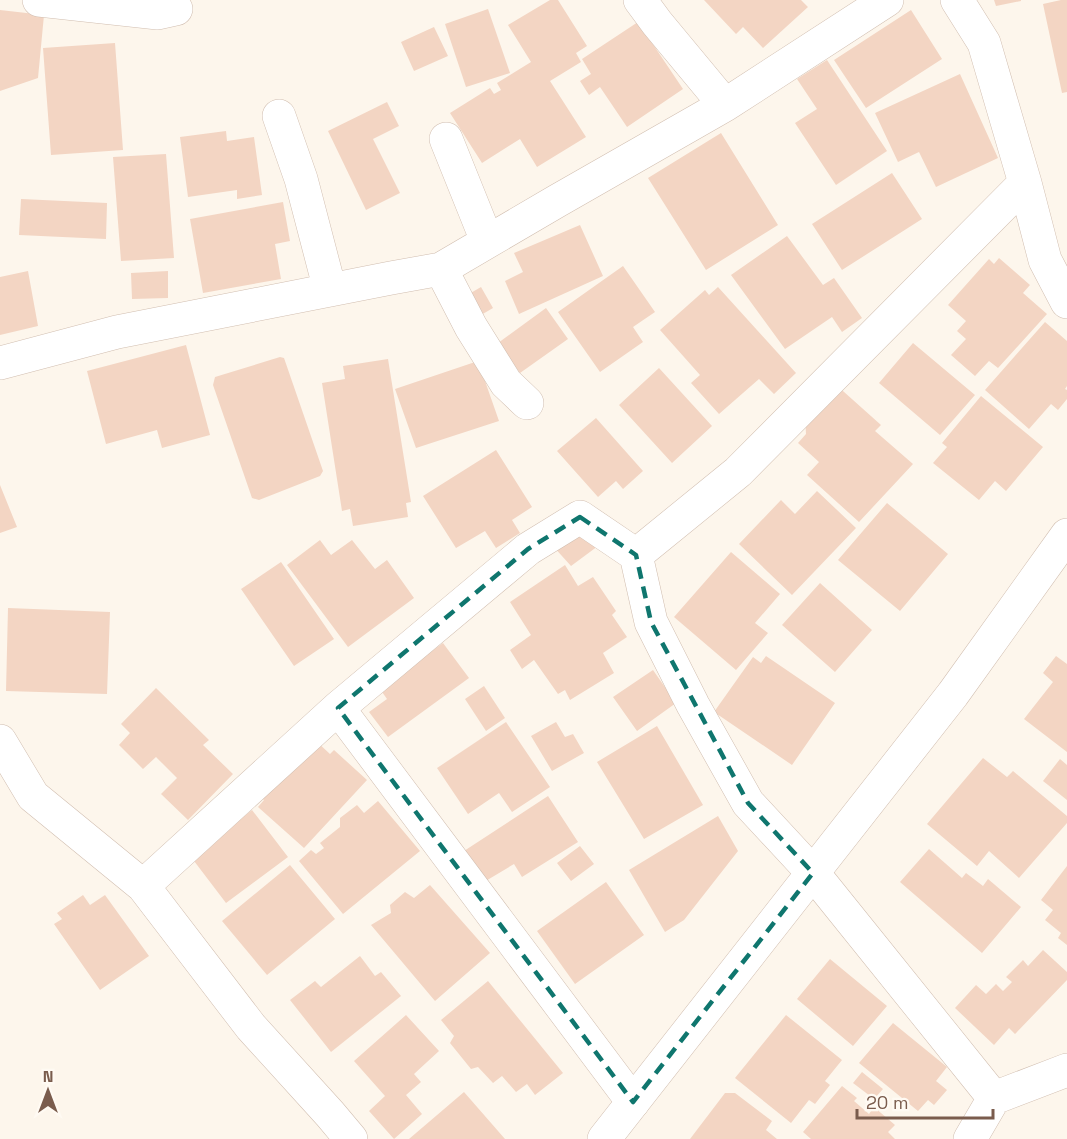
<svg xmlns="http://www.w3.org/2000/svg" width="1067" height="1139" viewBox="0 0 1067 1139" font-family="'Space Grotesk',sans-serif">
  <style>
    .building { fill: #f3d5c3 }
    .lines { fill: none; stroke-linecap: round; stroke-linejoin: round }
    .minor-casing { stroke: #d1beb0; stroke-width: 34 }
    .tertiary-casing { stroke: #d1beb0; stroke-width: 34 }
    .minor { stroke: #fff; stroke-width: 33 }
    .tertiary { stroke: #fff; stroke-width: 33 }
    .marked { fill: none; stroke: #0f766e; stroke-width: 4.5; stroke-dasharray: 12 8; stroke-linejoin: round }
  </style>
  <rect width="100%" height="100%" fill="#fdf6ec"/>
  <path class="building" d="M550,0H558L587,46L576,53L581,62L550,81L586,137L537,167L520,139L482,163L450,113L490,88L494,94L501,90L497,83L531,62L508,25Z
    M704,0H801L808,7L763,48L743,27L736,34Z
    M994,0H1021V1L996,6Z
    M1061,0H1067V92L1062,93L1043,4Z
    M488,9L510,73L466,87L445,24Z
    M0,10L44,15L38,78L0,91Z
    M911,10L942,59L866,108L834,60Z
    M638,22L683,89L627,127L600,87L589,95L580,81L591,74L582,59Z
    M434,27L448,56L414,71L401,42Z
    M115,43L123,150L51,155L43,48Z
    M827,60L887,151L836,185L795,123L817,109L797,79Z
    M960,74L998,158L936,187L919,152L898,162L875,113Z
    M387,102L399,126L373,139L400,193L366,210L328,131Z
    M226,131L227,141L254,137L262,195L237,199V190L188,197L180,137Z
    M721,133L778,225L706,270L648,178Z
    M166,154L174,258L121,261L113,157Z
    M892,173L922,219L842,270L812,224Z
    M21,199L107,203L106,239L19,235Z
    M283,202L290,241L275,244L281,279L203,293L190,219Z
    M580,225L603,276L519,314L505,281L523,272L514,253Z
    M787,236L823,285L834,278L862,318L842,332L832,317L785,349L731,275Z
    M999,258L1030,285L1023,293L1047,314L998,368L989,361L975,376L951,355L966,339L957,331L966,321L948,305L989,259L994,264Z
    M623,266L655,312L633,327L643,342L600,372L558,312Z
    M28,271L38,326L0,335V277Z
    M168,271V298L132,299L131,273Z
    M481,287L493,308L481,315L469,294Z
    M718,287L796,373L774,394L759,379L719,414L691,383L700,375L660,330L705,290L709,295Z
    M546,308L568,339L520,373L498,343Z
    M1045,322L1067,341V386L1065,389L1067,390V399L1058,410L1051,404L1029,429L985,390Z
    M913,343L975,395L940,435L879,383Z
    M186,345L210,435L162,448L157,430L106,444L87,371Z
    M280,357L284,358L323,471L320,476L259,500L252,498L213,385L215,377Z
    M388,359L411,502L406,503L408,517L353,526L350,509L342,511L322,383L345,379L343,366Z
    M478,361L499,421L416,448L395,389Z
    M659,368L712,426L672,463L619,405Z
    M834,383L881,425L875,431L913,464L859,522L807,475L819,462L798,443L806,434L805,415Z
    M981,396L1043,447L1006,491L995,481L979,500L933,463L947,447L942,443Z
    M596,418L643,471L623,489L616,481L598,497L557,451Z
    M496,450L532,507L512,520L520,533L496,548L485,531L456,548L423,496Z
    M0,485L17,527L0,533Z
    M817,491L856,528L792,595L739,544L781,500L795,514Z
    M887,503L948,554L900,611L838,560Z
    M573,530L598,546L571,566L552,545Z
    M320,540L331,555L352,540L375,569L387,560L414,598L348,647L287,565Z
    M731,552L780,594L755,623L768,633L736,670L674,617Z
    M281,562L334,639L294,666L241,589Z
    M565,565L578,586L593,577L616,611L612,615L627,637L603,653L614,673L570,700L565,690L558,694L534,660L522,669L510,650L531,635L510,602Z
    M820,583L872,630L835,672L782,625Z
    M8,608L110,612L107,694L6,691Z
    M443,643L469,678L388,737L369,712L387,699L380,689Z
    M766,656L835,703L792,765L714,712L753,657L761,663Z
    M1056,656L1067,664V752L1024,719L1053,682L1043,673Z
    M653,670L676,703L637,731L613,697Z
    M484,686L505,718L486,731L465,699Z
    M156,688L209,740L203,745L233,774L188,820L161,794L177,778L156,757L143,769L119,745L130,733L121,724Z
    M506,722L550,787L512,812L499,793L468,814L437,768Z
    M556,722L565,737L573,734L584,753L552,771L531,736Z
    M657,726L703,805L644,839L597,762Z
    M316,741L330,754L334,750L367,780L304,848L258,807L264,800L259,796Z
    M983,758L1007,777L1013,771L1067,816V823L1019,878L989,851L977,866L927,824Z
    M1060,759L1067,765V800L1043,781Z
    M548,796L578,842L522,877L514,864L484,882L464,851Z
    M378,801L420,851L343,914L299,861L311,850L316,854L324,848L320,843L340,827V818L357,805L364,813Z
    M252,810L288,857L226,903L191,857Z
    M718,816L738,851L684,920L665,932L629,870Z
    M580,846L594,864L571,881L557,863Z
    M929,849L962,878L966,873L983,886L988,879L1021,907L982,953L900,882Z
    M290,865L335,919L267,975L222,921Z
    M1067,866V945L1058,938L1061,933L1045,920L1053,910L1041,900Z
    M606,882L644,935L575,984L537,931Z
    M430,885L490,953L435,1001L371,925L391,913L390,905L405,892L414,898Z
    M83,895L90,905L105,895L149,956L100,990L54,924L62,919L57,913Z
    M1043,950L1067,972V980L1015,1034L1009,1028L994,1045L955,1008L976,985L986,994L996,984L1003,991L1012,982L1006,977L1023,960L1028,966Z
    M360,956L375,976L381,972L401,996L331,1052L290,1000L315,981L321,987Z
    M830,959L887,1006L853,1046L797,999Z
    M488,981L563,1073L535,1095L527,1084L516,1092L502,1076L493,1083L478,1067L471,1069L450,1043L454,1036L441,1020Z
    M406,1015L439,1051L414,1074L421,1082L406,1095L422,1114L394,1139L369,1111L385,1096L354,1061Z
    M786,1015L842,1060L825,1081L830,1085L815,1104L809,1100L791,1123L735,1078Z
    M893,1023L947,1067L936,1081L947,1090L934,1105L928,1100L918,1111L859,1063Z
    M862,1072L883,1089L874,1099L853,1083Z
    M842,1086L857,1098L854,1101L869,1114L874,1107L895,1125L888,1132L895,1139H811L803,1132Z
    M464,1092L505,1139H409Z
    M725,1093H735L772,1121L766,1130L777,1139H690Z"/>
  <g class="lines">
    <defs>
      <path id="minor" d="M39,0L158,13L176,9
        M640,0L657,23L725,105
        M957,0L984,43L1025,183L1045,260L1067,302
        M279,116L301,179L330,290
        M446,139L487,241
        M441,269L471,327L506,383L527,403
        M0,363L117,332L391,278L441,269L557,201L725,105L887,0
        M636,555L651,622L693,705L748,803L813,873L994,1098
        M338,708L633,1102
        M0,741L33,796L143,886L251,1027L330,1114L351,1139
        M143,886L338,708L528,549L580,517L636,555L738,472L1025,183
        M970,1139L994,1098L1067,1070"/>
      <path id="tertiary" d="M604,1139L953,694L1067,535"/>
    </defs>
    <use href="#minor" class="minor-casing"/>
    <use href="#tertiary" class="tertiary-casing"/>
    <use href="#minor" class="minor"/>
    <use href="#tertiary" class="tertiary"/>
  </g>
  <path class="marked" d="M580,517L636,555L651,622L748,803L813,873L633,1102L338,708L528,549Z"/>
  <g transform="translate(48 1091)" stroke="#fffaf3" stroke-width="4.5" paint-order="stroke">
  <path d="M0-4.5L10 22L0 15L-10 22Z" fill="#7a5c4d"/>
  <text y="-9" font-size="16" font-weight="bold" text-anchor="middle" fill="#7a5c4d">N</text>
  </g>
  <path d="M857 1109v9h136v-9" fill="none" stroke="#7a5c4d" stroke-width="3"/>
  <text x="866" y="1109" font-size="18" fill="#7a5c4d" stroke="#fffaf3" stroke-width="4.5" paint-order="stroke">20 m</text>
</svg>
